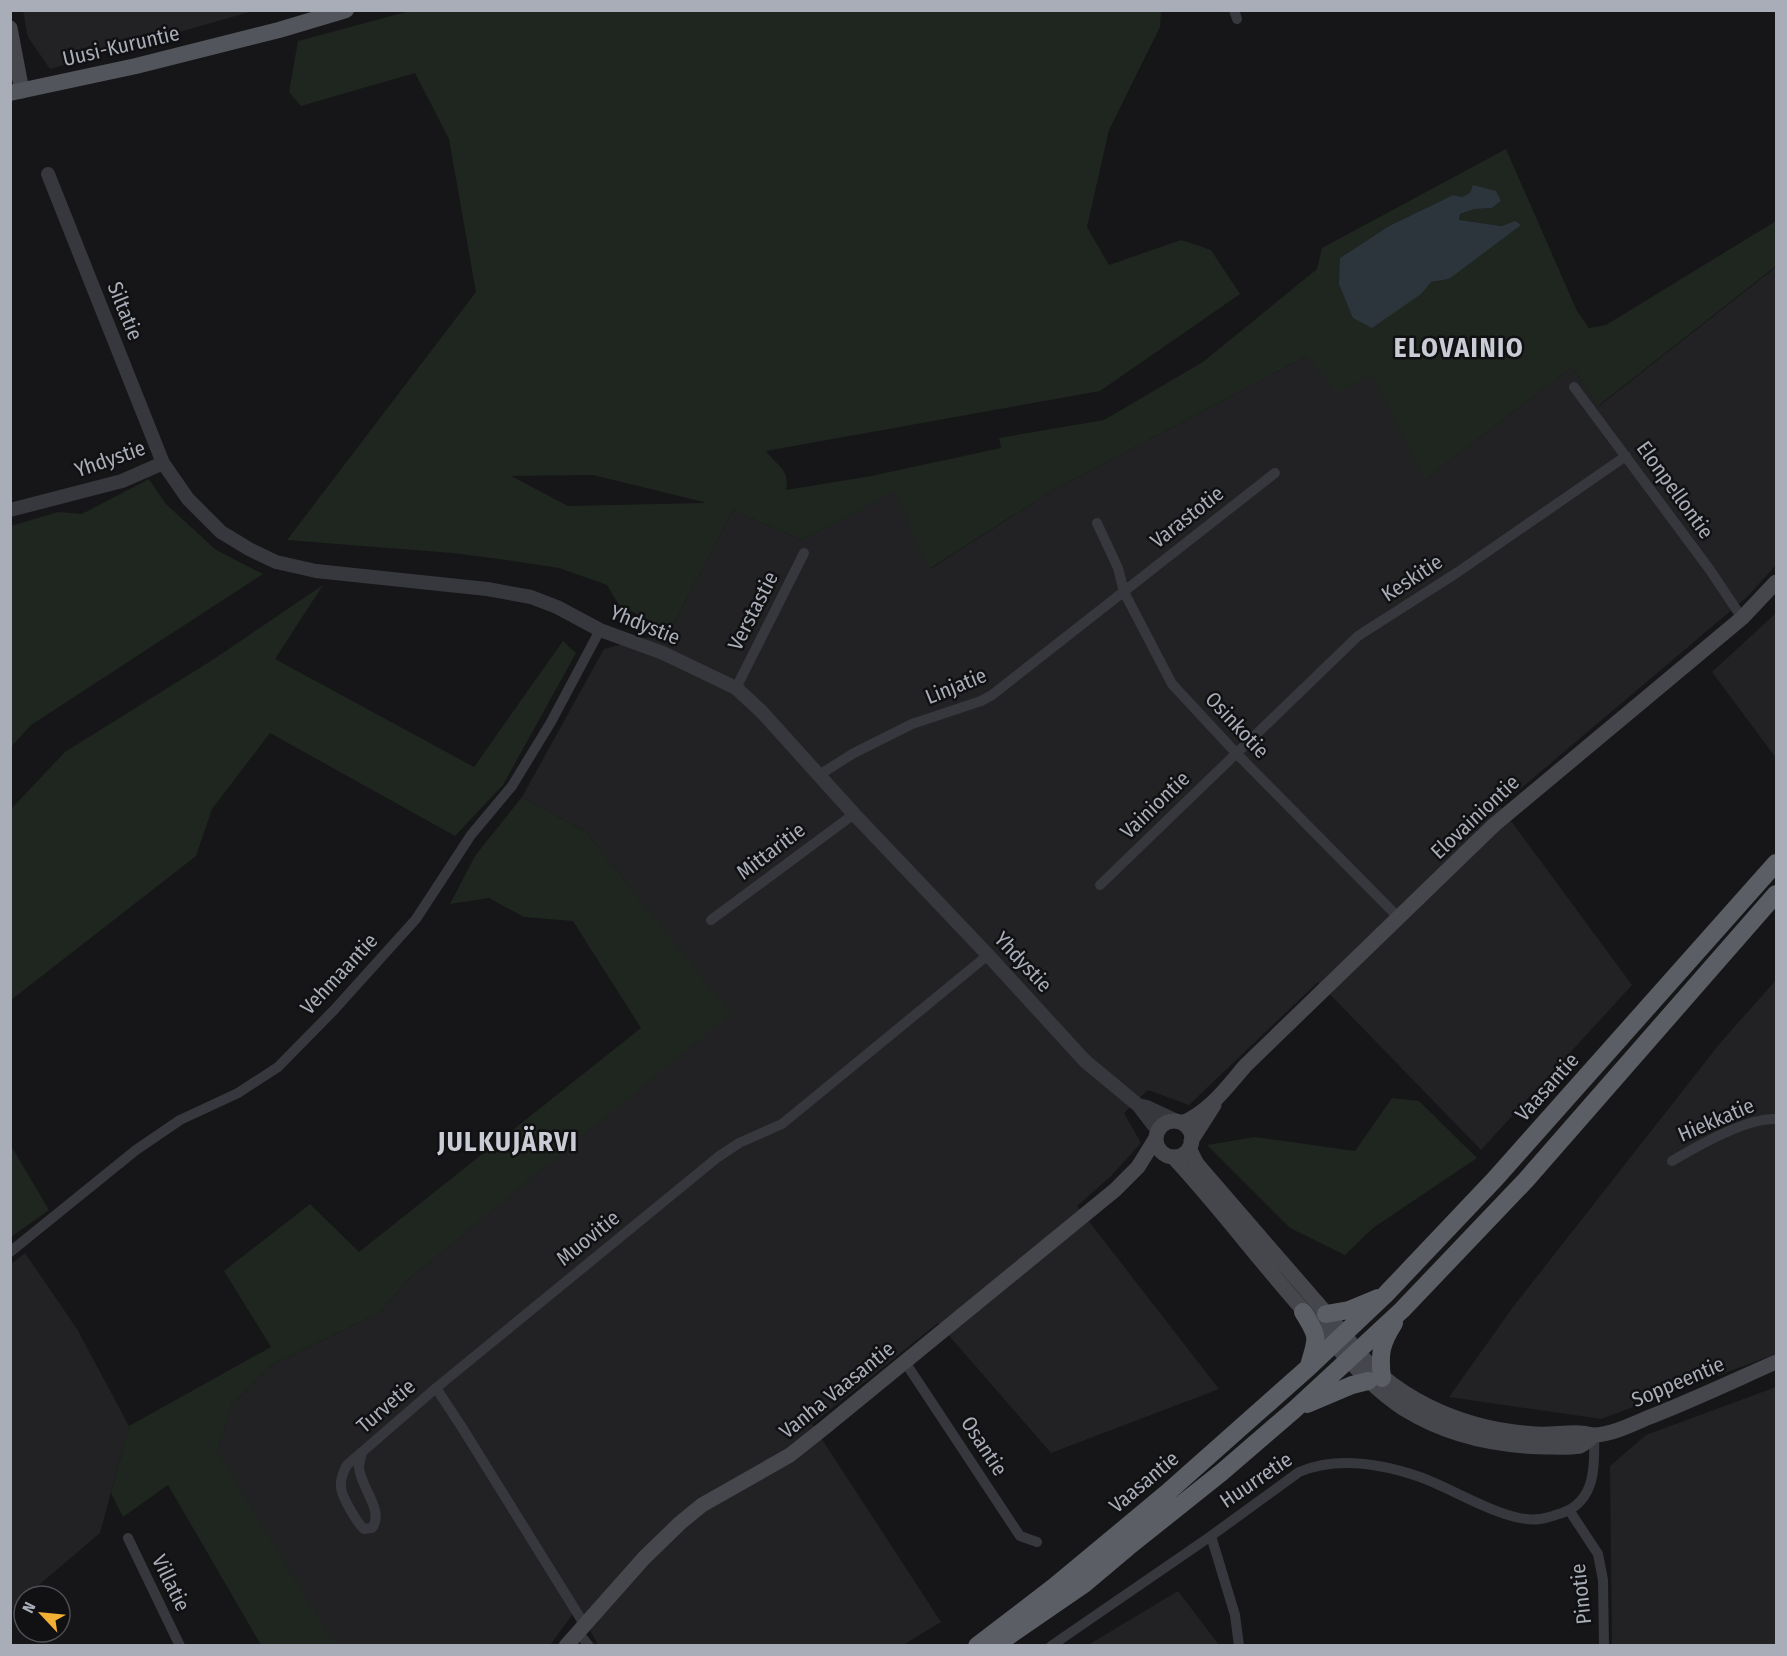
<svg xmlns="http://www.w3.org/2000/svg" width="1787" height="1656" viewBox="0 0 1787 1656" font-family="'Fira Sans Condensed',sans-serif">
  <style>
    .built { fill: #222225 }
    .green { fill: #1e261f; fill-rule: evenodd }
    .water { fill: #2c353c }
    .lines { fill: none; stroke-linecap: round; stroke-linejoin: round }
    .minor { stroke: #37383d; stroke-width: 10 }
    .tertiary { stroke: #37383d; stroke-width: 14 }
    .secondary { stroke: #45474d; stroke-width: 15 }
    .primary { stroke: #53555c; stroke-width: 16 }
    .trunk { stroke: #5b5e65; stroke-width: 18 }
    .labels { text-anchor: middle; stroke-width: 5; stroke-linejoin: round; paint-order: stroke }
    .street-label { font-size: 21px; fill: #a8adb8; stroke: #111113 }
    .district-label { font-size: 27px; font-weight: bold; letter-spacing: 1.5px; fill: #c9ccd4; stroke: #111113 }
  </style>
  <rect width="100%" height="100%" fill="#161618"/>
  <path class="built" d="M23,11V10L253,11L50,69L28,37Z
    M1776,267V565L1747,597L1500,806L1632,985L1481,1150L1318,982L1189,1105L1148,1090L1124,1113L1141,1143L1110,1177L1077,1206L1219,1389L1051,1453L938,1323L812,1424L941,1622L903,1645L599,1646L577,1608L550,1645H330L217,1451L232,1405L271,1365L379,1313L409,1279L730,1014L586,832L522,797L604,649L670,631L733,510L801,540L895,491L930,569L1050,492L1307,356L1371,374L1425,479L1572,367L1599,406Z
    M1776,613V758L1712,672Z
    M1776,980V1354L1601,1419L1449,1397L1513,1307L1721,1042Z
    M25,1253L77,1329L129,1426L100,1533L26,1596H24V1598L11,1610L10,1265Z
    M1776,1387V1645H1612L1610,1466L1646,1435Z
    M1178,1591L1219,1645H1088Z"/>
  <path class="green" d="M410,11H1161L1160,27L1109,130L1087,227L1109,265L1181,240L1211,250L1240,294L1100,391L766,451C777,466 790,469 786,490L871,476L1001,448L999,438L1104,420L1203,362L1317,269L1322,248L1506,149L1577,311L1589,328L1606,325L1776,221V266L1598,406L1572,367L1424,480L1371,374L1337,393L1307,356L1050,492L929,569L895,492L801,540L733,510L670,631L619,605L607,585L559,568L507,560L452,553L287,540L476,292L449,139L415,73L301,106L289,92L298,41ZM1470,193L1501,201L1492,208L1475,209L1460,214L1459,220L1502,226L1515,222L1449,279L1431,282L1340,258L1389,226L1453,195L1462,197ZM593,475L704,502V503L568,506L511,476Z
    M149,479L166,504L216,550L263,574L31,725L11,747V526L58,512L82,514Z
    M323,585L275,659L474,767L563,641L576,653L503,785L455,836L270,733L212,809L196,856L11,1000V809L65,752L214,659Z
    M522,797L586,832L731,1014L409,1279L379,1313L271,1365L232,1405L217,1451L335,1645H261L168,1485L123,1517L111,1493L129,1426L271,1347L224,1271L310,1204L359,1252L641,1028L573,921L524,917L489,898L450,904L475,856Z
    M1392,1098L1419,1101L1477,1158L1373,1228L1345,1255L1290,1228L1207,1145L1255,1137L1355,1151Z
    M10,1144L49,1210L11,1237H10Z"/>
  <path class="water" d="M1473,185L1496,191L1501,201L1492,208L1475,209L1460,214L1459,220L1502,226L1515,221L1521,225L1449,279L1431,282L1421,294L1372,328L1353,318L1339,284L1340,258L1389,226L1453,195L1462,197L1470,193Z"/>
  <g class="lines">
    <path class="minor" d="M1234,10L1237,19
      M1574,387L1710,570L1742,618
      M1097,523L1118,568L1124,592L1172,684L1237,754L1399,918
      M736,688L804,553
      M819,775L854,753L912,724L981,701L992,695L1275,473
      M1100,885L1358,636L1458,572L1626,456
      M711,920L854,814
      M1672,1161C1697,1146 1747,1117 1776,1119
      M10,1252L136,1150L180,1120L238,1093L278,1067L334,1010L416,919L471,835L512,786L551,722L600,630
      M905,1362L1020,1536L1037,1542
      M436,1388L463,1429L584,1624
      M362,1453C361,1457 359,1463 359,1467C360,1487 385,1511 372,1528L364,1529C357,1523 342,1497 341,1488C340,1479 343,1472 347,1465L436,1388L718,1157L739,1143L782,1124L988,955
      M1569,1510L1598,1554L1603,1580L1604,1646
      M1211,1536L1235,1615L1239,1646
      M128,1538L180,1646
      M577,1631L589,1646
      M1051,1646L1211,1536L1299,1472C1337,1456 1382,1464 1420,1477C1452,1488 1507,1524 1540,1519C1548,1518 1555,1515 1562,1513C1596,1501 1595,1465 1594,1435"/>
    <path class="tertiary" d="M48,174L163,463L188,499L221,532L249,549L276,562L316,571L487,589L531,597L557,607L600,630L663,653L736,688L761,711L854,814L988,955L1085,1061L1138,1105L1158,1131
      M10,510L122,481L163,463
      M1138,1105L1147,1107L1177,1121"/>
    <path class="secondary" d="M10,28L22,91
      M1156 1139a18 18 0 1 1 36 0a18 18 0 1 1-36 0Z
      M1182,1123C1209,1112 1227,1087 1245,1066L1494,825L1742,618L1776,582
      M1191,1141L1214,1105
      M1189,1148L1197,1164L1345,1335C1387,1397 1462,1430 1536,1434C1551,1435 1566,1432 1581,1433C1586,1433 1590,1435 1595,1435C1612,1434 1631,1425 1647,1418C1691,1401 1733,1381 1776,1362
      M1173,1157C1226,1214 1271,1277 1325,1334C1350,1361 1372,1388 1404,1409C1441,1432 1482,1443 1525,1446C1537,1447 1568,1448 1580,1446C1585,1444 1590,1439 1594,1435
      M566,1646L644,1558L680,1523L702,1505L790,1455L824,1428L1115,1190L1138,1167L1156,1138"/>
    <path class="primary" d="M10,93L136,66L279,30L346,10"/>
    <path class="trunk" d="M1303,1312C1320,1339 1317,1337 1309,1366
      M1326,1314L1349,1310L1378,1298
      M1382,1378C1379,1354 1381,1343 1394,1323
      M1307,1404L1352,1385L1368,1381
      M997,1644L1084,1584L1128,1547L1222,1472L1294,1410L1402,1310L1526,1180L1776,894
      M977,1646L1054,1587L1167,1493L1309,1367L1385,1295L1495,1179L1776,863"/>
  </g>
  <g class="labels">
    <g class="street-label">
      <text transform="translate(121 46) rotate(-13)" y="7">Uusi-Kuruntie</text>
      <text transform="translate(125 311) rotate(68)" y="7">Siltatie</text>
      <text transform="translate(110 459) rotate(-19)" y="7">Yhdystie</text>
      <text transform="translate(1675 490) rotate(54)" y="7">Elonpellontie</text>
      <text transform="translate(1187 517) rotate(-38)" y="7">Varastotie</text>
      <text transform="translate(1412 578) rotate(-33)" y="7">Keskitie</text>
      <text transform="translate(753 611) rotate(-63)" y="7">Verstastie</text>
      <text transform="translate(645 625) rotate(22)" y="7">Yhdystie</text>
      <text transform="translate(956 686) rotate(-22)" y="7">Linjatie</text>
      <text transform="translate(1237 725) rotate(47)" y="7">Osinkotie</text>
      <text transform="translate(1155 805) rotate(-44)" y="7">Vainiontie</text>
      <text transform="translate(1475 817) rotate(-43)" y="7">Elovainiontie</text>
      <text transform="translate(771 851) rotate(-37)" y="7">Mittaritie</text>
      <text transform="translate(1023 962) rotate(47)" y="7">Yhdystie</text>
      <text transform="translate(339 974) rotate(-47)" y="7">Vehmaantie</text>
      <text transform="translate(1547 1087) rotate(-48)" y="7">Vaasantie</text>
      <text transform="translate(1716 1120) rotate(-23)" y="7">Hiekkatie</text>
      <text transform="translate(588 1238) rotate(-39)" y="7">Muovitie</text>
      <text transform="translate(1678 1382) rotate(-23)" y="7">Soppeentie</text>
      <text transform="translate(837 1390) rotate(-39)" y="7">Vanha Vaasantie</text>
      <text transform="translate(386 1406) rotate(-41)" y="7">Turvetie</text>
      <text transform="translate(984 1446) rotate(57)" y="7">Osantie</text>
      <text transform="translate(1256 1480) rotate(-34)" y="7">Huurretie</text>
      <text transform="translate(1144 1482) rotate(-40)" y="7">Vaasantie</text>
      <text transform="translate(171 1583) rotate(64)" y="7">Villatie</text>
      <text transform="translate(1581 1594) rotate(-96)" y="7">Pinotie</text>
    </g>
    <g class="district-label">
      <text x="1459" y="357">ELOVAINIO</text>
      <text x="508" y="1151">JULKUJÄRVI</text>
    </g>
  </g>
  <rect width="1787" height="1656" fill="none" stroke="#a8adb8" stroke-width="24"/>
  <g transform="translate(42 1614) rotate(296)"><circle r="28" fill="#111113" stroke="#4d4f55" stroke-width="1.5"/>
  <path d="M0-4.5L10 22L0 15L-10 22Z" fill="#f2b134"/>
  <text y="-9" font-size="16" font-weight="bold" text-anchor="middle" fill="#a8adb8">N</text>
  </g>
</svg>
